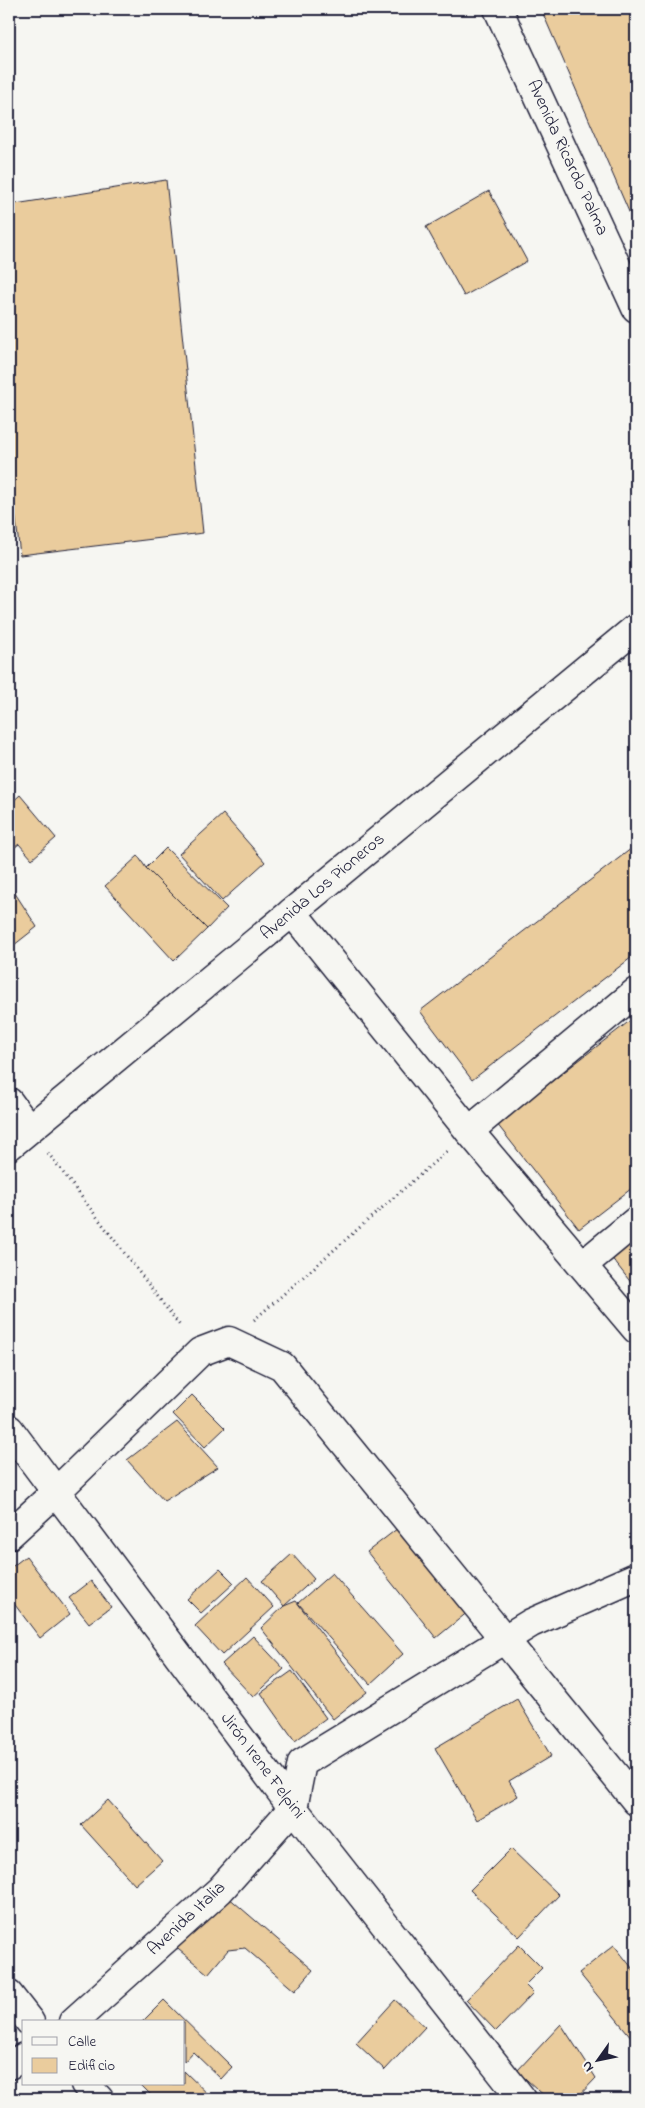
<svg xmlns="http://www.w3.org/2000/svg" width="645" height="2108" font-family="'Indie Flower',sans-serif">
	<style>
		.building { fill: #eacc9d; stroke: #22223b }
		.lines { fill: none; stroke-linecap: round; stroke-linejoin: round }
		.minor-casing { stroke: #22223b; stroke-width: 31 }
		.path { stroke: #22223b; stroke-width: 3; stroke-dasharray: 1 4; stroke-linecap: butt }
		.minor { stroke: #f6f6f2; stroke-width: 28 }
		.labels { text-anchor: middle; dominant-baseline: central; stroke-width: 5; stroke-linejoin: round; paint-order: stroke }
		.street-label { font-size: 18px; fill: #22223b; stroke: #f6f6f2 }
	</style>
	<rect width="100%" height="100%" fill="#f6f6f2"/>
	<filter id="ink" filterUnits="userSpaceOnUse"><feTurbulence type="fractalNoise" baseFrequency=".02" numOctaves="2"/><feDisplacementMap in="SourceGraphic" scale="10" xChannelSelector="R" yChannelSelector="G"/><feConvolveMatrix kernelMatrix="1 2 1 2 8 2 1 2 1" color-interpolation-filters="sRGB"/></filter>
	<g filter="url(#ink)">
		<g class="building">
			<polygon points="541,9 636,9 636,228"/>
			<polygon points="166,180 203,533 20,555 9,460 9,205"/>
			<polygon points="489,191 527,261 464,296 426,227"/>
			<polygon points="20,795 56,838 32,859 19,844 9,852 9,805"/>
			<polygon points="223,814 265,862 222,901 179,854"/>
			<polygon points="636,845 636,954 472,1080 420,1011"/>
			<polygon points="166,848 227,908 207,929 146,868"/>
			<polygon points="138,856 146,868 207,929 174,961 105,886"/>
			<polygon points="9,884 37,927 9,949"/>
			<polygon points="636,1016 636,1185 579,1229 497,1124"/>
			<polygon points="636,1238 636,1289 611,1257"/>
			<polygon points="192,1395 225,1428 205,1447 173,1414"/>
			<polygon points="177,1422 218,1467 164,1501 127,1460"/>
			<polygon points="402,1525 469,1611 436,1638 367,1552"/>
			<polygon points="292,1554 314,1579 284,1606 262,1581"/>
			<polygon points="26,1556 70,1614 40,1638 9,1597 9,1569"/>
			<polygon points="220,1569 234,1583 201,1613 187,1599"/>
			<polygon points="332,1573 403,1654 370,1684 298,1603"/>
			<polygon points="247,1577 274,1607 222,1655 195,1626"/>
			<polygon points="91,1581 111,1607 89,1623 69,1598"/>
			<polygon points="296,1601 367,1692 333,1719 261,1628 284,1606"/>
			<polygon points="253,1636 284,1669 253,1697 222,1664"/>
			<polygon points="292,1671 326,1718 295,1741 261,1693"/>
			<polygon points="517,1699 551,1756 509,1781 518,1796 477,1820 435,1748"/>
			<polygon points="108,1800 162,1861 135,1885 81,1825"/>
			<polygon points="511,1849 559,1895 519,1937 470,1890"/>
			<polygon points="220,1890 313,1970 295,1991 245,1948 228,1950 208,1974 173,1945"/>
			<polygon points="519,1945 542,1968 525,1985 533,1993 496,2031 466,2000"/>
			<polygon points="614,1945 636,1973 636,2043 579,1973"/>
			<polygon points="164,2000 232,2067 221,2079 193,2052 184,2062 184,2022 142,2022"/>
			<polygon points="395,2000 425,2027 385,2070 356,2043"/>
			<polygon points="561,2024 596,2078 576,2099 548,2099 517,2071"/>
			<polygon points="184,2071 213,2099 155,2099 140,2084 184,2084"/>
		</g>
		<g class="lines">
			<defs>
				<g id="minor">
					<polyline points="498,9 636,308"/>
					<polyline points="292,912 469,1131 636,1329"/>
					<polyline points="9,1102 29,1129"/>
					<polyline points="469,1131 636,992"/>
					<polyline points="9,1146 636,628"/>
					<polyline points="583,1265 636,1221"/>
					<polyline points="9,1429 293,1808 522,2099"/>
					<polyline points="9,1535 56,1492 200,1352 229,1341 282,1366 636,1801"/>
					<polyline points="9,1995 30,2022"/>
					<polyline points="73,2022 220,1890 293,1808 302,1763 531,1623 636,1577"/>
					<polyline points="9,2065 24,2057"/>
					<polyline points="85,2084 99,2099"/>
				</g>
			</defs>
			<use href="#minor" class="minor-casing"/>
			<g class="path">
				<polyline points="48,1153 181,1327"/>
				<polyline points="254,1320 447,1151"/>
			</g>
			<use href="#minor" class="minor"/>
		</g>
	</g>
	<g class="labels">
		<g class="street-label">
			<text transform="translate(567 158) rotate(65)">Avenida Ricardo Palma</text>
			<text transform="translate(323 887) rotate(-40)">Avenida Los Pioneros</text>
			<text transform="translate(262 1766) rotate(53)">Jirón Irene Felpini</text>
			<text transform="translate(187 1919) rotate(-43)">Avenida Italia</text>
		</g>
	</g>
	<rect width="645" height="2108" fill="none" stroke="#f6f6f2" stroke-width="30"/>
	<rect x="15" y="15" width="615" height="2078" fill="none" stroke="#22223b" stroke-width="2" filter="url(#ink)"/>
	<rect x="22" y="2020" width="162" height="65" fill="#f6f6f2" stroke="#a1a1a9"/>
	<rect x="32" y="2037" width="25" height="8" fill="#f6f6f2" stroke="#a1a1a9"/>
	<text x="68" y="2046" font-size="15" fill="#22223b">Calle</text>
	<rect x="32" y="2058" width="25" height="15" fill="#eacc9d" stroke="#a1a1a9"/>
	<text x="68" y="2070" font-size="15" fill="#22223b">Edificio</text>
	<g transform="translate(598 2060) rotate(237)" stroke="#f6f6f2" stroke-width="4" paint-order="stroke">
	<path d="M0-4L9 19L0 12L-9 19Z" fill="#22223b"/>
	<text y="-8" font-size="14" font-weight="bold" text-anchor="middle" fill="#22223b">N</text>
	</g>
</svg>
